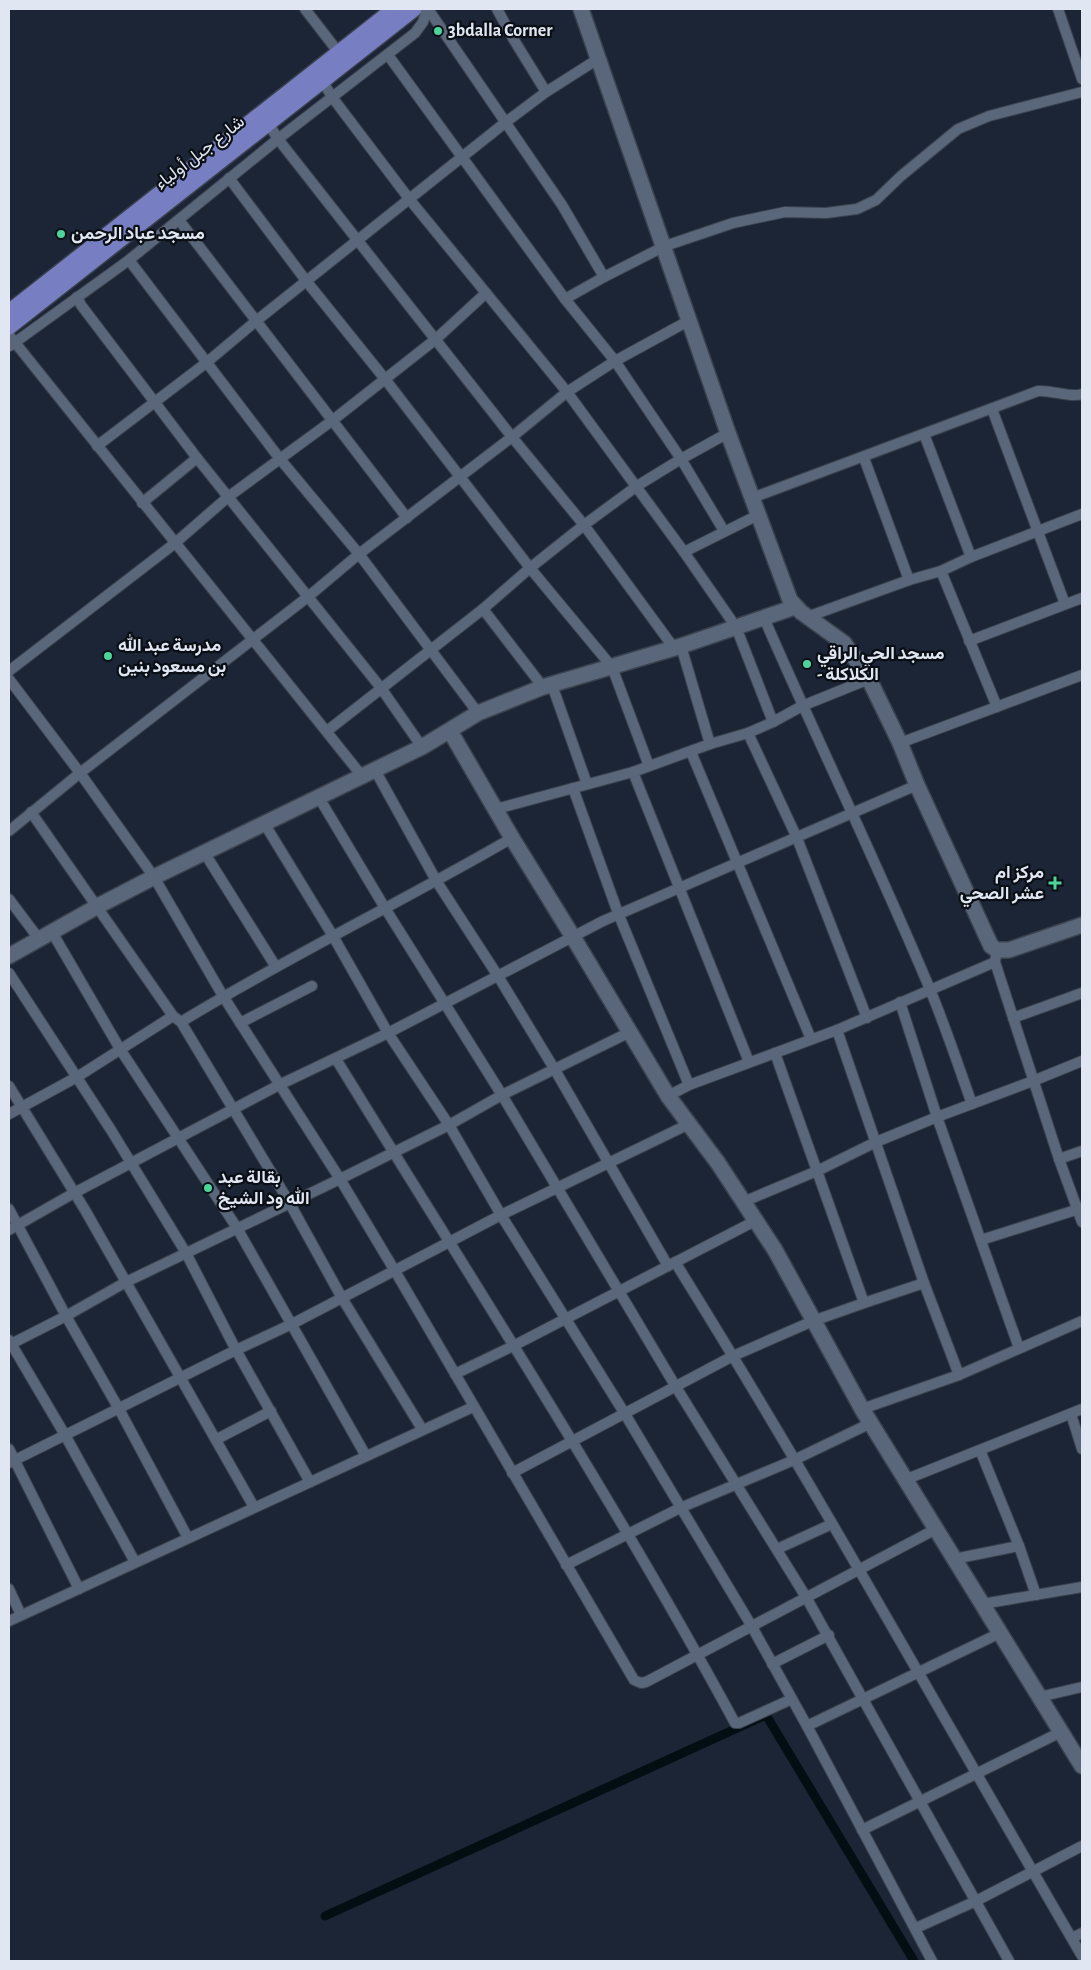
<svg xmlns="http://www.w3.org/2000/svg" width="1091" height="1970" font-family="'Alegreya Sans',Vazirmatn,sans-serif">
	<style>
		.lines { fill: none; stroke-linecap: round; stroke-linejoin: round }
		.canal { stroke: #030e12; stroke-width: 9 }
		.street-casing { stroke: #3b424f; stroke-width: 12 }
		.secondary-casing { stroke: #3b424f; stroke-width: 18 }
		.primary-casing { stroke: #3b424f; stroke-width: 18 }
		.street { stroke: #5a6679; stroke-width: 10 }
		.secondary { stroke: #5a6679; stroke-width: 15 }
		.primary { stroke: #777fc2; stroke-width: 15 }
		.poi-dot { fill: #4cd49b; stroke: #0a0e15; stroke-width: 2 }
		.labels { text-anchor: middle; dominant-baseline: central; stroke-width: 4.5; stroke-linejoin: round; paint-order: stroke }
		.poi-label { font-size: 18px; font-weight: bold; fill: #e1e7f2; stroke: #0a0e15; text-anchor: start }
		.street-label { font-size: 18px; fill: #e1e7f2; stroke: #0a0e15 }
	</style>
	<rect width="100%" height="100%" fill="#1b2535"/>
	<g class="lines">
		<polyline class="canal" points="325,1916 766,1715 914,1961"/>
		<defs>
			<g id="street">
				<polyline points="305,9 339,53"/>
				<polyline points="428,9 562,205 604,277"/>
				<polyline points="497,9 514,40 546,92"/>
				<polyline points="1058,9 1082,79"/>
				<polyline points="388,55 565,299 615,361 681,459 724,531"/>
				<polyline points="322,80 332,97 410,200 567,392 684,552 736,627 773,722"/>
				<polyline points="268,123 278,139 512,437 584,525 674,648"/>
				<polyline points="229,178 307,282 385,379 530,568 612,667 649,766"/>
				<polyline points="179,220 407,518"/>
				<polyline points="129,260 280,459 359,554 478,713"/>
				<polyline points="77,297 81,305 197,458 381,688 422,747"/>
				<polyline points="565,299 604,277 665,246 733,223 785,212 826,213 857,209 876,200 901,176 958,129 989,116 1082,92"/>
				<polyline points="9,335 362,776"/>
				<polyline points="10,346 129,260 278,139 415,33 423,22 427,9"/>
				<polyline points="992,409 1065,604"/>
				<polyline points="924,434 971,557"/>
				<polyline points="97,446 206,363 256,321 506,122 546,92 598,59"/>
				<polyline points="864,458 909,580"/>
				<path d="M752,498L1038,391C1051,390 1073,398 1082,394"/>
				<polyline points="142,503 197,458"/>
				<polyline points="684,552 758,515"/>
				<polyline points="941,571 997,707"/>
				<polyline points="483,609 543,687"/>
				<polyline points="807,617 909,580 941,571 971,557 1082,514"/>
				<path d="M764,618C818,742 877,863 929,987C945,1025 958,1065 972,1104"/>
				<polyline points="969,641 1082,598"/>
				<polyline points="681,646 710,744"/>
				<polyline points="9,671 174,544 228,497 333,420 436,339 486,293"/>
				<polyline points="9,679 80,773 154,877 223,996 340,1179 395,1271 634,1680 641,1683 646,1682 936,1529"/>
				<polyline points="552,685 587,784"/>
				<polyline points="327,731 483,609 530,568 584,525 637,486 681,459 728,433"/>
				<polyline points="748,733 797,838 867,1018"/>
				<polyline points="900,743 1082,675"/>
				<polyline points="691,752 811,1039"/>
				<polyline points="375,770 437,882 498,976 555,1070 668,1266"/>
				<polyline points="633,772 749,1062"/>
				<polyline points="573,788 618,913 689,1085"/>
				<polyline points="318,796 385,908 502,1095 676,1387 806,1597 1009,1961"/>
				<polyline points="496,809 633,772 710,744 748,733 773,722 802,706 869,679"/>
				<polyline points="31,812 173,1016 181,1022 289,1202 342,1298 422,1429"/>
				<polyline points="264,823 333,936 388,1033 449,1125 501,1215 625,1414 751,1625 807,1726 932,1961"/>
				<polyline points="9,831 80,773 309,596 359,554 512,437 567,392 615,361 690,320"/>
				<polyline points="204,852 276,967"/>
				<polyline points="9,899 39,939"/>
				<polyline points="52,932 120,1049 237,1228 366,1456"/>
				<polyline points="996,955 995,962 1059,1159 1082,1222"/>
				<polyline points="9,973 111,1130 186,1253 236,1350 310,1482"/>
				<polyline points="900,1002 937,1117 1019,1348"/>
				<polyline points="1013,1018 1082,993"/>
				<path d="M181,1022C289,956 402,902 512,838"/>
				<polyline points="240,1023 312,986"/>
				<polyline points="837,1030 924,1283 959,1375"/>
				<path d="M336,1059C471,1279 612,1496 735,1723H739L792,1699"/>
				<polyline points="9,1086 85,1210 254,1507"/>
				<polyline points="668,1096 689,1085 837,1030 995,962"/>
				<polyline points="9,1114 77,1077 173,1016"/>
				<polyline points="1059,1159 1082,1151"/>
				<polyline points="743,1202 817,1171 876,1142 937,1117 1033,1081 1082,1061"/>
				<polyline points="9,1209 66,1316 119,1409 188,1538"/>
				<polyline points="9,1230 74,1193 279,1085 388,1033 603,921 917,785"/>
				<polyline points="981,1240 1082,1208"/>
				<path d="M675,1262C817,1490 947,1725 1082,1956"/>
				<polyline points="864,1303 924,1283"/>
				<polyline points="9,1340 65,1435 135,1562"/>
				<polyline points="9,1345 66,1316 126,1282 340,1179 449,1125 502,1095 630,1032"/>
				<polyline points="455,1374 513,1346 755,1221"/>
				<polyline points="862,1409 959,1375 1082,1321"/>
				<polyline points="1071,1414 1082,1449"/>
				<polyline points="217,1439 271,1411"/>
				<polyline points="9,1449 79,1589"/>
				<polyline points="980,1450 1019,1546 1036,1595"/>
				<polyline points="9,1463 236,1350 292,1324 501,1215 689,1124"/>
				<polyline points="512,1473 733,1356 813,1321 864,1303 775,1053"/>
				<polyline points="907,1479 1082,1409"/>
				<polyline points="777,1549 832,1524"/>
				<polyline points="954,1559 1019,1546"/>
				<polyline points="566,1565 680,1508 794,1460 871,1423"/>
				<polyline points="9,1589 21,1615"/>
				<polyline points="982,1604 1082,1587"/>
				<polyline points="9,1621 473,1407"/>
				<polyline points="772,1664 829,1635"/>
				<polyline points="1039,1697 1082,1687"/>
				<polyline points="807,1726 1000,1633"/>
				<polyline points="862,1830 1061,1732"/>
				<polyline points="916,1928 976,1901 1082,1846"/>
				<polyline points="1072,1938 1082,1933"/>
			</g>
			<g id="secondary">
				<polyline points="581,9 728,433 790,600 801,612 844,643 869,679 900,743 917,785 991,946 997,950 1009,950 1082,925"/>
				<polyline points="450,731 512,838 573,937 668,1096 718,1163 775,1250 862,1409 1082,1766"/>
				<polyline points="9,956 98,906 154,877 422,747 478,713 543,687 681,646 795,607"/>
			</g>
			<g id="primary">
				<polyline points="9,312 394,9"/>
				<polyline points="9,327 414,9"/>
			</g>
		</defs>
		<use href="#street" class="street-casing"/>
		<use href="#secondary" class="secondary-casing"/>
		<use href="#primary" class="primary-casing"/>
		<use href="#street" class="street"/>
		<use href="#secondary" class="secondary"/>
		<use href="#primary" class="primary"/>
	</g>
	<g class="poi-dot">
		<circle cx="438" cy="31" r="5"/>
		<circle cx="61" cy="234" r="5"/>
		<circle cx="108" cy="656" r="5"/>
		<circle cx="807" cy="664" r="5"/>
		<path d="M1052.5 875.5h5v5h5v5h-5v5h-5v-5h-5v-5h5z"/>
		<circle cx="208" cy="1188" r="5"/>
	</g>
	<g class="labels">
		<g class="poi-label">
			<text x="448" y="31">3bdalla Corner</text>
			<text x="71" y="234">مسجد عباد الرحمن</text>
			<text x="118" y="646">مدرسة عبد الله<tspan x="118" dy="21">بن مسعود بنين</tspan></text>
			<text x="817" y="654">مسجد الحي الراقي<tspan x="817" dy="21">- الكلاكلة</tspan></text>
			<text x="1044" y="873" text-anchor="end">مركز ام<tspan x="1044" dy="21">عشر الصحي</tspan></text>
			<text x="218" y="1178">بقالة عبد<tspan x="218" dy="21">الله ود الشيخ</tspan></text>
		</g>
		<g class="street-label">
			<text transform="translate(200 153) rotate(-38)">شارع جبل أولياء</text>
		</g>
	</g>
	<rect width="1091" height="1970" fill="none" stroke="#e1e7f2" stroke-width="20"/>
</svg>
